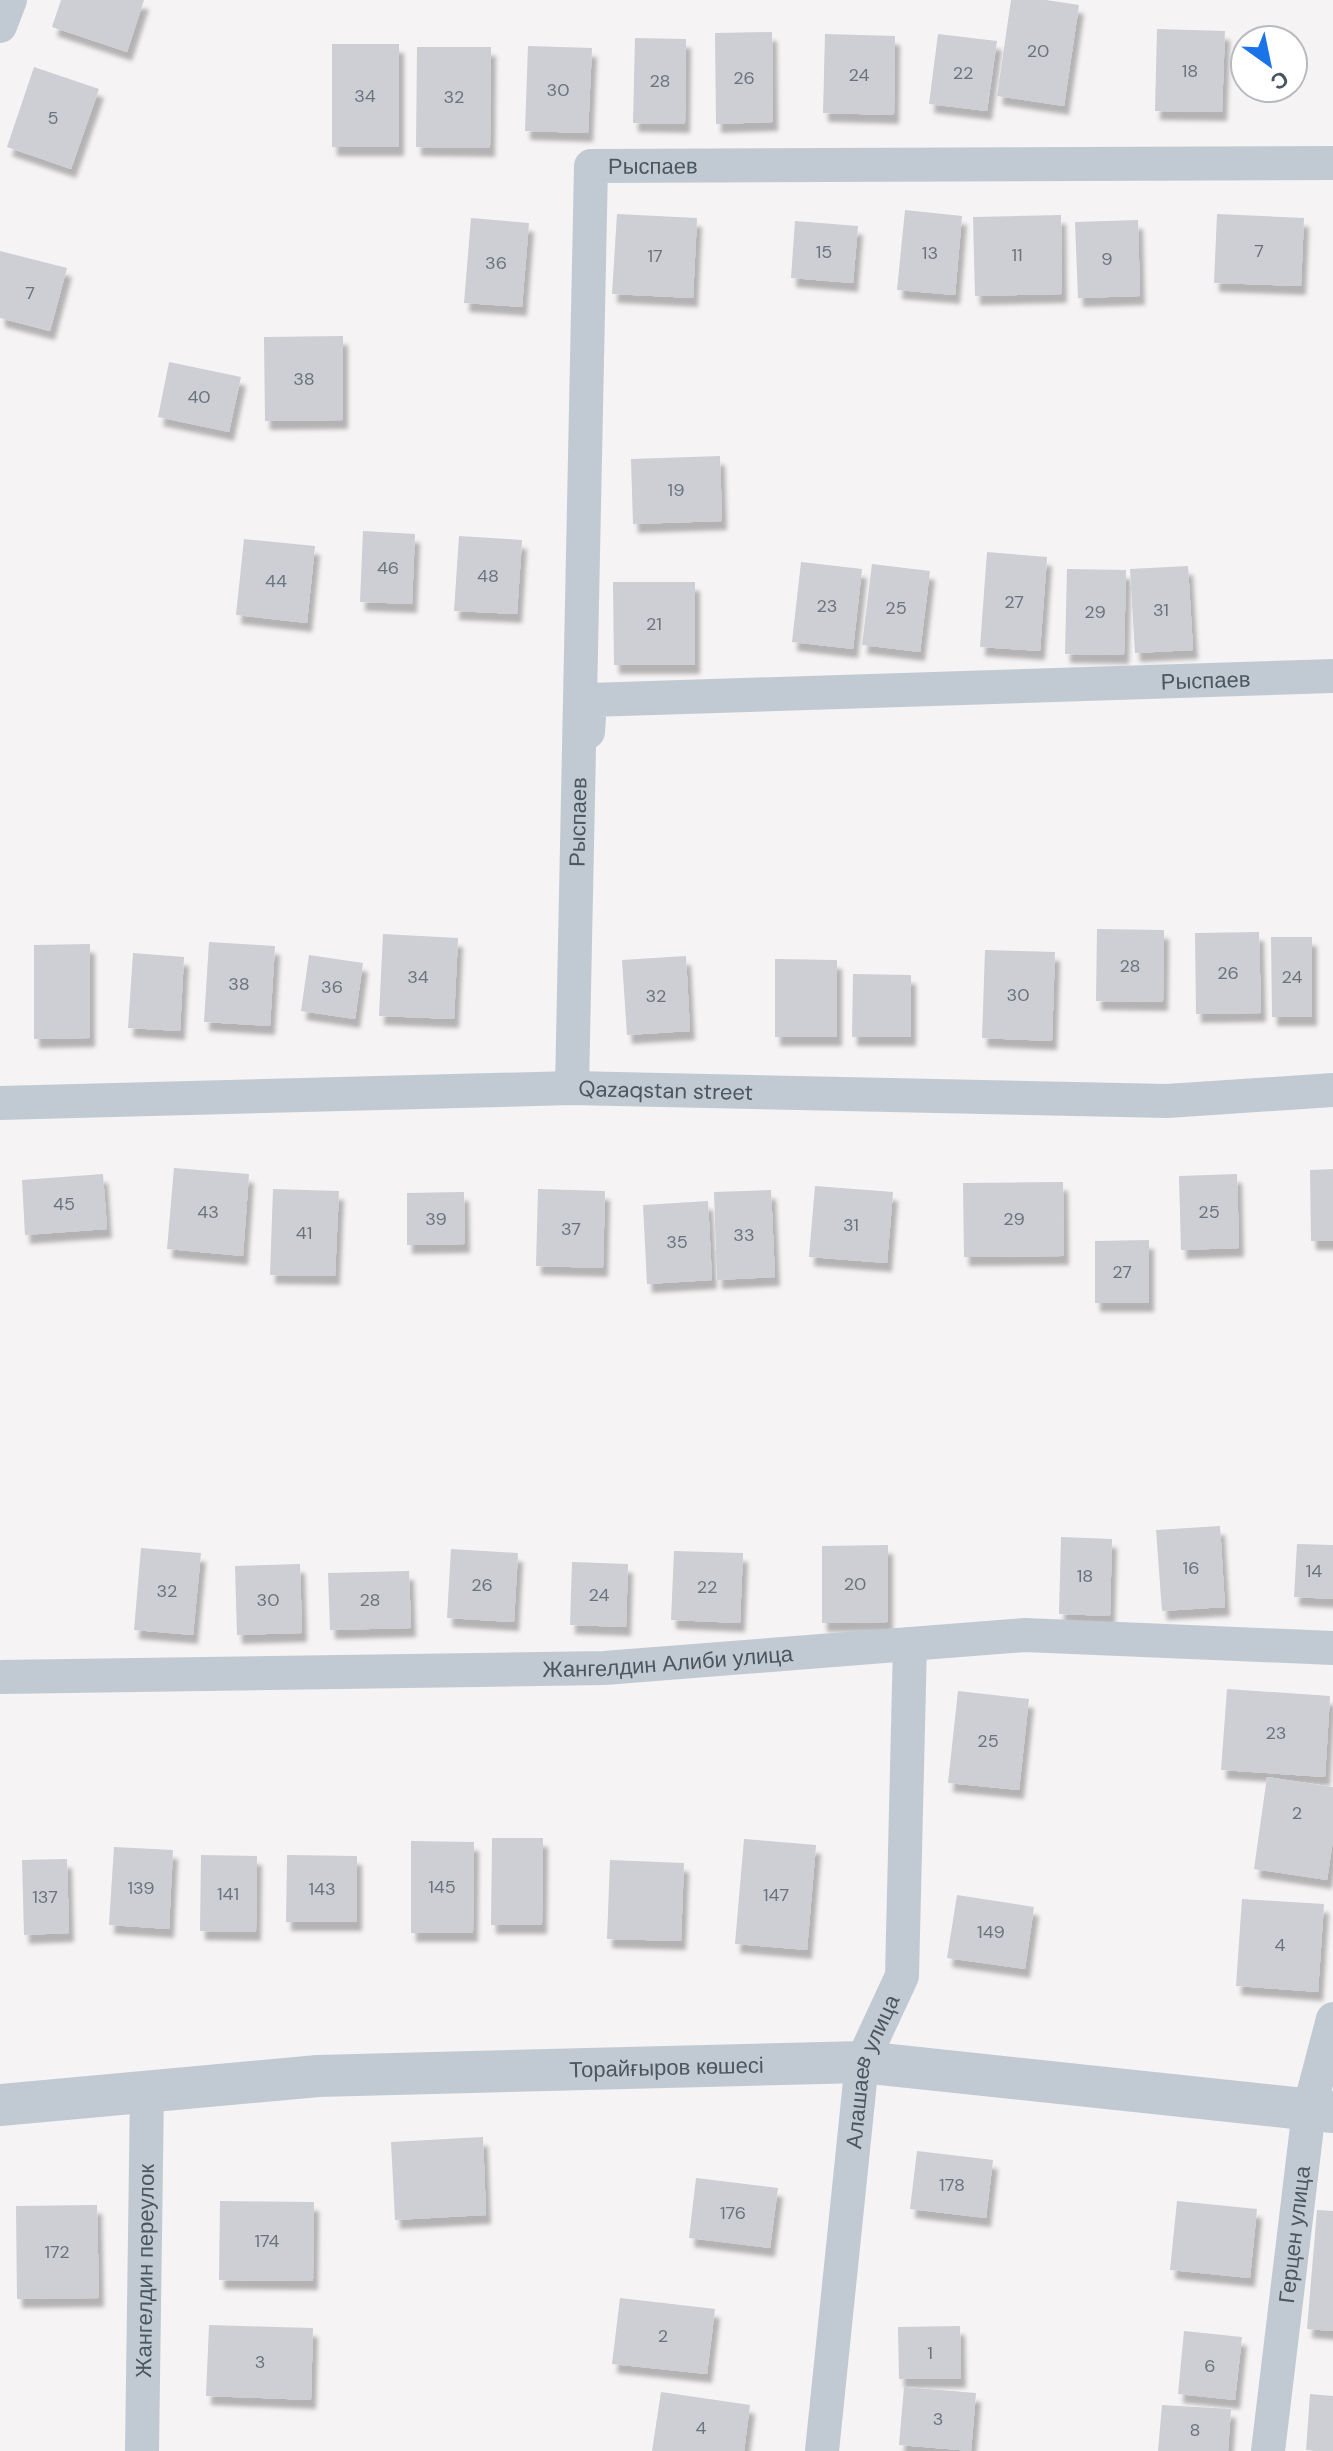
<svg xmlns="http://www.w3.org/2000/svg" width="1333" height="2451" font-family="'DM Sans',sans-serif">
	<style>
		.building { fill: #cdcfd5; filter: url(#shadow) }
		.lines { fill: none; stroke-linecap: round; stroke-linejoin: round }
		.minor { stroke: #c1cad2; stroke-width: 34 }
		.tertiary { stroke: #c1cad2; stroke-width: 42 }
		.labels { text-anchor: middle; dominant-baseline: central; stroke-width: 8; stroke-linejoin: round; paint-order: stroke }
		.number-label { font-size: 18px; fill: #6b747e }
		.street-label { font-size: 22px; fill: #4a5661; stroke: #fff }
	</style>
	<defs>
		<filter id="shadow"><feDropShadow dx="5" dy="9" stdDeviation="2" flood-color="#0004"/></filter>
	</defs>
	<rect width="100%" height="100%" fill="#f5f3f3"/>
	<g class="building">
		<polygon points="61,0 144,0 127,52 52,27"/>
		<polygon points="1011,0 1046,0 1079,5 1064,106 997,96"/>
		<polygon points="1157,29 1225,31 1222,112 1155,111"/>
		<polygon points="772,32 773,122 716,124 715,33"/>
		<polygon points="825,34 895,36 894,115 823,113"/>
		<polygon points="938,34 997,41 987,111 929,104"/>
		<polygon points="635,38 686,39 685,124 633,123"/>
		<rect x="332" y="44" width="67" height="103"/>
		<polygon points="528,46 592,48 588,133 525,131"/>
		<polygon points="417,47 491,47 490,148 416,147"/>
		<polygon points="34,67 99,89 71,169 7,147"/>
		<polygon points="905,210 962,216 955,295 897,290"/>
		<polygon points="617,214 697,218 693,298 612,294"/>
		<polygon points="1217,214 1304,218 1301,286 1214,283"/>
		<polygon points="1061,215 1062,294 975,296 973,217"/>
		<polygon points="471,218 529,223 522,307 464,303"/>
		<polygon points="1138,220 1140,296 1078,298 1075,222"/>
		<polygon points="795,221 858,226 853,283 791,278"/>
		<polygon points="0,251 67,268 50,331 0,318"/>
		<polygon points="343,336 343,420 265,421 264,337"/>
		<polygon points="169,362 241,377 229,432 158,417"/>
		<polygon points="720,456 722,521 633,524 631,459"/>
		<polygon points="363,531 415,534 412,604 360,602"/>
		<polygon points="459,536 522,540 517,614 454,611"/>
		<polygon points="244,539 315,546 307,623 236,615"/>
		<polygon points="987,552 1047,557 1040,651 980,647"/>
		<polygon points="801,562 862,569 853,649 792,642"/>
		<polygon points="872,564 930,571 920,652 862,645"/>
		<polygon points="1188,566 1193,650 1135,653 1130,569"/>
		<polygon points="1067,569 1126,570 1124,655 1065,654"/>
		<polygon points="613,582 695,582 695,665 614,665"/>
		<polygon points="1097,929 1164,930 1163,1002 1096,1001"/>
		<polygon points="1259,932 1261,1013 1196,1014 1195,933"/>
		<polygon points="383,934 458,938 454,1019 379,1016"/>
		<polygon points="1271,937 1312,937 1312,1017 1272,1017"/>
		<polygon points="209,942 275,946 270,1026 204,1022"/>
		<polygon points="90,944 90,1038 34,1039 34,945"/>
		<polygon points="985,950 1055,952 1052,1041 982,1038"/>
		<polygon points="133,953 184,957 180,1031 128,1028"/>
		<polygon points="309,955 363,963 355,1019 301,1011"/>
		<polygon points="686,956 690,1031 627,1035 622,960"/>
		<polygon points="775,959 837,960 837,1037 775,1037"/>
		<polygon points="853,974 911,975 911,1037 852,1037"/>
		<polygon points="174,1168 249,1174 243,1256 167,1249"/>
		<polygon points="1333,1169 1333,1241 1311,1241 1310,1170"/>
		<polygon points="103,1174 107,1229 25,1235 22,1180"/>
		<polygon points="1237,1174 1239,1248 1181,1250 1179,1176"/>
		<polygon points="1063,1182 1064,1256 964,1257 963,1183"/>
		<polygon points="815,1186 893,1192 887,1263 809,1257"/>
		<polygon points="273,1189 339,1191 335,1276 270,1275"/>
		<polygon points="538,1189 605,1191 603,1268 536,1266"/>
		<polygon points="771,1190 775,1277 717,1280 714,1192"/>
		<polygon points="464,1192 465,1244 407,1245 407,1193"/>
		<polygon points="708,1201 712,1280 647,1284 643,1205"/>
		<polygon points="1149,1240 1149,1303 1095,1303 1095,1241"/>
		<polygon points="1220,1526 1225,1607 1162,1611 1156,1530"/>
		<polygon points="1061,1537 1112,1539 1110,1616 1059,1614"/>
		<polygon points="1297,1544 1333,1545 1333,1599 1294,1597"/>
		<polygon points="888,1545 888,1622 822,1623 822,1546"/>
		<polygon points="141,1548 201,1553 193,1635 134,1630"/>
		<polygon points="451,1549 518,1553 514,1622 447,1618"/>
		<polygon points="674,1551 743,1553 740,1623 671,1620"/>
		<polygon points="572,1562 628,1564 626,1627 570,1625"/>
		<polygon points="300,1564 302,1633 237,1635 235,1566"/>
		<polygon points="409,1571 411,1628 330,1630 328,1573"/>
		<polygon points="1227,1689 1330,1696 1325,1777 1221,1770"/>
		<polygon points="958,1691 1029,1699 1019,1790 948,1783"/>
		<polygon points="1267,1777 1333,1787 1333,1840 1327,1880 1254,1869"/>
		<polygon points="492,1838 543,1838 542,1925 491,1925"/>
		<polygon points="744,1839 816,1845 807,1950 735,1944"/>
		<polygon points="411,1841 474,1842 473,1933 411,1933"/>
		<polygon points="114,1847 173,1850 169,1929 109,1925"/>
		<polygon points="201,1855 257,1856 256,1932 200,1931"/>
		<polygon points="287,1855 357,1856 357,1922 286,1922"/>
		<polygon points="67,1859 69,1933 24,1935 22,1860"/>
		<polygon points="610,1860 684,1863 681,1941 607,1939"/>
		<polygon points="957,1895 1034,1907 1025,1969 947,1958"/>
		<polygon points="1242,1899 1324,1904 1318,1992 1236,1986"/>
		<polygon points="483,2137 486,2215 395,2220 391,2142"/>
		<polygon points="917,2151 993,2160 986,2218 910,2209"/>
		<polygon points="696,2178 778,2188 770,2248 689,2238"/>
		<polygon points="220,2201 314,2202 313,2281 219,2280"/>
		<polygon points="1177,2201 1257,2209 1250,2278 1170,2270"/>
		<polygon points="97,2205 99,2298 17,2299 16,2206"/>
		<polygon points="1317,2210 1333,2211 1333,2331 1307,2329"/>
		<polygon points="620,2298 715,2309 707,2374 612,2364"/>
		<polygon points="209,2325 313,2328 311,2400 206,2396"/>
		<polygon points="960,2326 961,2379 899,2379 898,2327"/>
		<polygon points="1184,2331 1242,2337 1235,2400 1178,2394"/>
		<polygon points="904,2387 976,2393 971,2451 899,2445"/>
		<polygon points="661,2392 750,2405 744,2451 652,2451"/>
		<polygon points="1310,2394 1333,2396 1333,2451 1306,2450"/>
		<polygon points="1162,2405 1231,2409 1228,2451 1158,2451"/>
	</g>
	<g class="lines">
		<g class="minor">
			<polyline points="0,26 10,0"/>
			<path id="s1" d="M588,732L590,700L1333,676"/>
			<path id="s2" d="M572,1088L591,166L1333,163"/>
			<path id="s3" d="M0,1103L572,1088L1167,1101L1333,1090"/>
			<path id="s4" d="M0,1677L604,1668L1025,1635L1333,1648"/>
			<path id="s5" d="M142,2451L147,2091"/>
			<path id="s6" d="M822,2451L862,2062L902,1976L910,1644"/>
			<path id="s7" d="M1268,2451L1309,2110L1333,2019"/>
		</g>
		<path class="tertiary" id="s8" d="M0,2105L318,2076L862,2062L1333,2112"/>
	</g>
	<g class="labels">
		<g class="number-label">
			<text x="1038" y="51">20</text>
			<text x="1190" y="71">18</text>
			<text x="963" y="73">22</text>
			<text x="859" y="75">24</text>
			<text x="744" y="78">26</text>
			<text x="660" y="81">28</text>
			<text x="558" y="90">30</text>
			<text x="365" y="96">34</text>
			<text x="454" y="97">32</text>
			<text x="53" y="118">5</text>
			<text x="1259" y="251">7</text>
			<text x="824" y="252">15</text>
			<text x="930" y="253">13</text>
			<text x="1017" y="255">11</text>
			<text x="655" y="256">17</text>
			<text x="1107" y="259">9</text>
			<text x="496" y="263">36</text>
			<text x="30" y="293">7</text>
			<text x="304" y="379">38</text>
			<text x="199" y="397">40</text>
			<text x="676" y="490">19</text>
			<text x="388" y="568">46</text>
			<text x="488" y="576">48</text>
			<text x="276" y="581">44</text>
			<text x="1014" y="602">27</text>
			<text x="827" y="606">23</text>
			<text x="896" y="608">25</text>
			<text x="1161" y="610">31</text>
			<text x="1095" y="612">29</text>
			<text x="654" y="624">21</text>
			<text x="1130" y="966">28</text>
			<text x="1228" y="973">26</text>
			<text x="418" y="977">34</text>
			<text x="1292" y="977">24</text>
			<text x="239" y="984">38</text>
			<text x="332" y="987">36</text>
			<text x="1018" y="995">30</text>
			<text x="656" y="996">32</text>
			<text x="64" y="1204">45</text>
			<text x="208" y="1212">43</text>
			<text x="1209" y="1212">25</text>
			<text x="436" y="1219">39</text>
			<text x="1014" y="1219">29</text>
			<text x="851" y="1225">31</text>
			<text x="571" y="1229">37</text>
			<text x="304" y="1233">41</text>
			<text x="744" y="1235">33</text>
			<text x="677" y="1242">35</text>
			<text x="1122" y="1272">27</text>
			<text x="1191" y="1568">16</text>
			<text x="1314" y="1571">14</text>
			<text x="1085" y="1576">18</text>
			<text x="855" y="1584">20</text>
			<text x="482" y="1585">26</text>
			<text x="707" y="1587">22</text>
			<text x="167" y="1591">32</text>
			<text x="599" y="1595">24</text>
			<text x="268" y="1600">30</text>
			<text x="370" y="1600">28</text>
			<text x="1276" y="1733">23</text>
			<text x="988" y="1741">25</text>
			<text x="1297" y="1813">2</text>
			<text x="442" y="1887">145</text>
			<text x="141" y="1888">139</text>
			<text x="322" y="1889">143</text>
			<text x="228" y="1894">141</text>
			<text x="776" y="1895">147</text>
			<text x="45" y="1897">137</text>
			<text x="991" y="1932">149</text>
			<text x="1280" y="1945">4</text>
			<text x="952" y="2185">178</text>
			<text x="733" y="2213">176</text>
			<text x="267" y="2241">174</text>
			<text x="57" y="2252">172</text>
			<text x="663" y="2336">2</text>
			<text x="930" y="2353">1</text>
			<text x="260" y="2362">3</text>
			<text x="1210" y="2366">6</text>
			<text x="938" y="2419">3</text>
			<text x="701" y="2428">4</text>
			<text x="1195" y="2430">8</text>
		</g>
		<g class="street-label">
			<text stroke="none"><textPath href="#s2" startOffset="984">Рыспаев</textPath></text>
			<text stroke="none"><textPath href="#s1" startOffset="648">Рыспаев</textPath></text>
			<text stroke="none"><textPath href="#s2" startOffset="266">Рыспаев</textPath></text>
			<text stroke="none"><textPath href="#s3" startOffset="666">Qazaqstan street</textPath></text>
			<text stroke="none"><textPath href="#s4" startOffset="668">Жангелдин Алиби улица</textPath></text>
			<text stroke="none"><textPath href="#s8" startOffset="668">Торайғыров көшесі</textPath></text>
			<text stroke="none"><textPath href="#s6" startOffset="384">Алашаев улица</textPath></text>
			<text stroke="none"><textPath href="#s7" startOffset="218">Герцен улица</textPath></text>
			<text stroke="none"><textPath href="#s5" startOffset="180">Жангелдин переулок</textPath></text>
		</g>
	</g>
	<g transform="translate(1269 64) rotate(147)"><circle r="38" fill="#ffffff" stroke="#b7bbc0" stroke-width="2"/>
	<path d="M0-6L14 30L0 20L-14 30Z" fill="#1a73e8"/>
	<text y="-12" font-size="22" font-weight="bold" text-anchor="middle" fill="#4a5661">С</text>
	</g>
</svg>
